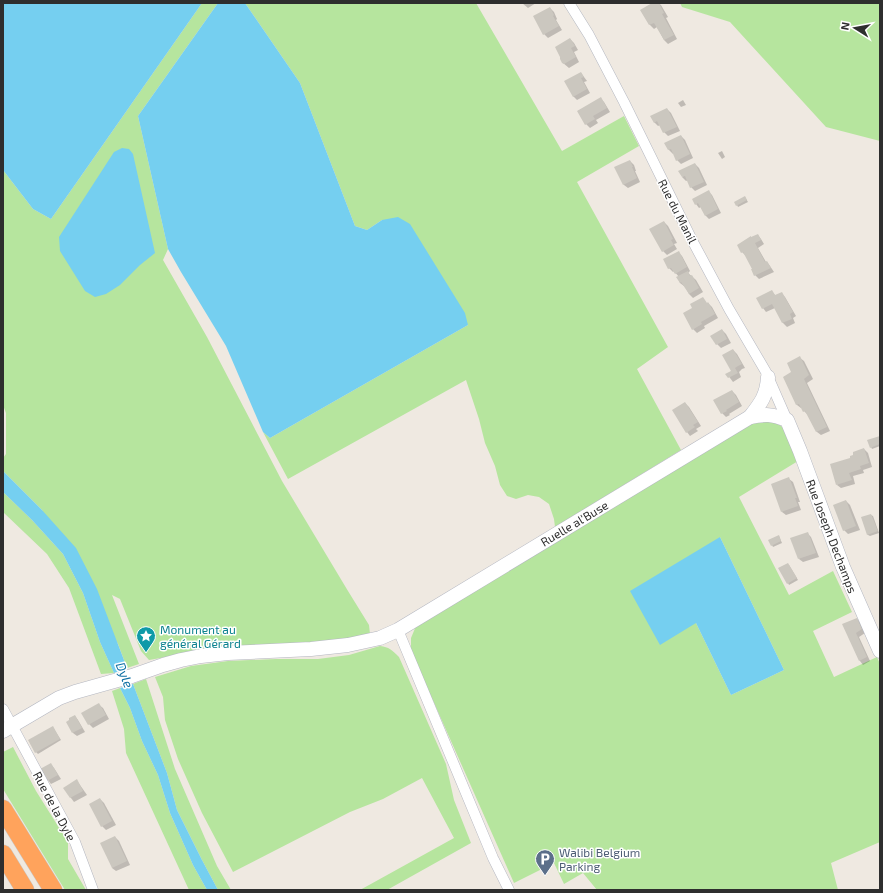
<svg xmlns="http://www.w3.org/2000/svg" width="883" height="893" font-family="'Exo 2',sans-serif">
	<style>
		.green { fill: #b6e59e; fill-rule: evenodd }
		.water { fill: #75cff0 }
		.shadow { fill: #0003 }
		.building { fill: #cbc7bf }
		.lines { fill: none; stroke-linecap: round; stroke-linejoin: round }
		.street-casing { stroke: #b4b7c1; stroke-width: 11 }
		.secondary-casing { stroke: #b4b7c1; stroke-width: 15 }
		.highway-casing { stroke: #c9c9c9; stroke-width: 19 }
		.street { stroke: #fff; stroke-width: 10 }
		.secondary { stroke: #fff; stroke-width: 14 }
		.highway { stroke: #ffa35c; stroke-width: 18 }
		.labels { text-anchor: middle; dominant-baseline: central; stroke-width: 3; stroke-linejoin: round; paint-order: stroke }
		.street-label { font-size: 12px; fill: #2e2e2e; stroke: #fff }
		.culture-label { font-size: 12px; fill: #0d838f; stroke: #fff; text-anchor: start }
		.service-label { font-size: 12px; fill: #4e5e75; stroke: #fff; text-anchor: start }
		.water-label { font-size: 13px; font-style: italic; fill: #0d6fa3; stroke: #fff }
	</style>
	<rect width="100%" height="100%" fill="#efe9e1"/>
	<g class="green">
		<polygon points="202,3 218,3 138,116 168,249 163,260 207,337 282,481 348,591 369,625 370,634 347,641 195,652 149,660 141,651 120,599 112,595 139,664 127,668 118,644 42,510 3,471 3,458 6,454 6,413 3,405 3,170 33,209 51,219"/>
		<polygon points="245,3 476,3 562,151 624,116 639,146 577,182 668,347 637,369 681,450 555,527 554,519 549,504 539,497 528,495 516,499 507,496 500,485 495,466 485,443 479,419 466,380 288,479 263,432 270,438 468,325 382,220 367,230 355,226 300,83"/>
		<polygon points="680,3 880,3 880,141 826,127 730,22 682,7"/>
		<path d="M756,418L776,421L784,429L798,461L739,497L789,595L833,571L852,612L813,631L834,677L877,657L880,664V842L831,863L838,890H597L583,873L564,884L554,863L514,883L435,705L411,652V638L416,626ZM720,537L784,670L731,695L696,623Z"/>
		<polygon points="3,492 32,520 63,554 83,593 100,642 114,673 101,674 69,588 47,554 3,512"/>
		<path d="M380,646C389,647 392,650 399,657L446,764L454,800L471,843L387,890H360L454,838L422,778L383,799L350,812L233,872L202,813L178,759L165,720L163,697L155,677L191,666L228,661L276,659H318L349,655Z"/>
		<polygon points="146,679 175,769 217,866 231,890 218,890 202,860 177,810 167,773 133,684"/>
		<polygon points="120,688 130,708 142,741 158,775 170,813 193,865 207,890 189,890 126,753 124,729 112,691"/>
		<polygon points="13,747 36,791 68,842 68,859 86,890 65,890 3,789 3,752"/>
	</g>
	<g class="water">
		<polygon points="3,3 202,3 51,219 33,209 3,170"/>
		<polygon points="218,3 245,3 300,83 355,226 367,230 382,220 398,217 410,224 465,313 468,325 270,438 263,432 226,346 181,272 168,249 138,116"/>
		<polygon points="122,148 129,149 133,154 155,253 140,265 120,285 106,294 95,297 85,291 60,251 59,237 114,152"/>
		<polygon points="3,471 42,510 76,548 97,589 127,668 114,673 100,642 83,593 63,554 32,520 3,492"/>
		<polygon points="720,537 784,670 731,695 696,623 660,645 630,591"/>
		<polygon points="133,684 167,773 177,810 202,860 218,890 207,890 193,865 170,813 158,775 142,741 130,708 120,688"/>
	</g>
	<g class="shadow">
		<polygon points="522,3 536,3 528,8"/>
		<polygon points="654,3 658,3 661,5 668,17 666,18 677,39 668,44 664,40 657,27 654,29 650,25 642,10"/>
		<polygon points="550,8 554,12 557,19 556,20 562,30 548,38 544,34"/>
		<polygon points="570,39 574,43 578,50 574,52 579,62 569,68 563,63"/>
		<polygon points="581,73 587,81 584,82 590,93 577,100 573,96"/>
		<polygon points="601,99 604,102 610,112 596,120 598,123 590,128 586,124 578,111"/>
		<polygon points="683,100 686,105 681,107 678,103"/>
		<polygon points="667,109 671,113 680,131 668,136 664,132 660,125 658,126 654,122"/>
		<polygon points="681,136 685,140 693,158 681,164 677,160 674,153 673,154 669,150 666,144"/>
		<polygon points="722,151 725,157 722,159 718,153"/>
		<polygon points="630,161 634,165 636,171 635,171 640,182 628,188 624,185 616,168"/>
		<polygon points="695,164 699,168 707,185 695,191 691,187 688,180 686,181 682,177"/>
		<polygon points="708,191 712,195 721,213 709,219 706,216 701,207 699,208 696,204"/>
		<polygon points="745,197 748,202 738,207 737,205"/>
		<polygon points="664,222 668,226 677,243 674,244 677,249 667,255 663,251"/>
		<polygon points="758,235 761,239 764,244 758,248 766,262 767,262 770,266 774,272 759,279 755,275 752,270 753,269 746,256 742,252"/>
		<polygon points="678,252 682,256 690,271 688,273 696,280 703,292 693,298 689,294 685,286 684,286 680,283 678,278 679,277 674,271 673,272 669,268"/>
		<polygon points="771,291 776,296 781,293 785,297 796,316 793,318 795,323 787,327 783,323 775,308 766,312 763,308"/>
		<polygon points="708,303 712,307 718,318 704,326 705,328 697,333 693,329"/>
		<polygon points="722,330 726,334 731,343 721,348 717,344"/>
		<polygon points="733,350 737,354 745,368 742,369 739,372 741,377 733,382 727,374 732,371"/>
		<polygon points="800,358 804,361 813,379 807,383 830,431 821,435 817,432 808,415 804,411 802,408 801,408 797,405 784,377 792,373"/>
		<polygon points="732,391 736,395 742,406 729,414 730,415 726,417 722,413"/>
		<polygon points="685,403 689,407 701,426 696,429 698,431 690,436 687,432"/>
		<polygon points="880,437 880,446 872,449 871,447"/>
		<polygon points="864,449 868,453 872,467 863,470 864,473 853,476 855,484 841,488 837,485 851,458"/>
		<polygon points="789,479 793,482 800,502 798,502 801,510 786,515 782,512"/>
		<polygon points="846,501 850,505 860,530 848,534 844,530"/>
		<polygon points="871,515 873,516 879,533 870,536 868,535 862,518"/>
		<polygon points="807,533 811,537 819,557 803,562 799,559"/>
		<polygon points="779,536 782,543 773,547 772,545"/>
		<polygon points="789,565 798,580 789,585 788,583"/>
		<polygon points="857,619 861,623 865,633 859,637 870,661 863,665 860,661 844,625"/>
		<polygon points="99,705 103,708 109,719 93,728 89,724"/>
		<polygon points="75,716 78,720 85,732 77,736 73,733"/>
		<polygon points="54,729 61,740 38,754 36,752"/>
		<polygon points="50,764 54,768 61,779 51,784 48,780"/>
		<polygon points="77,781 80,785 87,795 74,802 71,798 65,788"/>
		<polygon points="100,799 104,803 116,825 106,830 102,826"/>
		<polygon points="115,837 119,841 130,865 116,871 112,868"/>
	</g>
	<g class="building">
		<polygon points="652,3 659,3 664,13 662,14 674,35 664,40 654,23 649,25 640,10"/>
		<polygon points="550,7 554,15 553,16 559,26 543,35 533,16"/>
		<polygon points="570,38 575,46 571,48 576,57 564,64 562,63 560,59 560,57 555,47"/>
		<polygon points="581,72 584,77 581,78 587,89 573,97 564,81"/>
		<polygon points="601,97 607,108 593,116 595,119 585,125 577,111"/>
		<polygon points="667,108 677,127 663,133 657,121 654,123 650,116"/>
		<polygon points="681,135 690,154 676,161 671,149 668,150 664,143"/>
		<polygon points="630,160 633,167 632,167 637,178 623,185 614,167"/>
		<polygon points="695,163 704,182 690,188 685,176 682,177 678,171"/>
		<polygon points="709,190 718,209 705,216 698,203 695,205 692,199"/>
		<polygon points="745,196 747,200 736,206 734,202"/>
		<polygon points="664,221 673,239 671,240 674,245 662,252 649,229"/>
		<polygon points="758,234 761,240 755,243 765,262 767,261 771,268 754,276 751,269 752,269 743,252 741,253 737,245 751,236 751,237"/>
		<polygon points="679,251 687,267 675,274 671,268 668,269 663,259"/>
		<polygon points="688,271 690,276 692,275 699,288 689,294 681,282 680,283 676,277"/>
		<polygon points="772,290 775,295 782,292 793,312 790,314 792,319 782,323 772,304 762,309 756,298"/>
		<polygon points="703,297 707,303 708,302 715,314 701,322 702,324 692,330 683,313 692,308 690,304"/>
		<polygon points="722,329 727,339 716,345 710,336"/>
		<polygon points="733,349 742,364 738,366 735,368 738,373 728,378 725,374 731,371 722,355"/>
		<polygon points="800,356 809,375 804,379 827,427 816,432 805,411 803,412 799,404 796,405 783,377 791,372 787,363"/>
		<polygon points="732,390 739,402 726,410 727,411 721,414 713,400"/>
		<polygon points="685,402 698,422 693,425 695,427 686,433 672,410"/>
		<polygon points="880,436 880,444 870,448 867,440"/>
		<polygon points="864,448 869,463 860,466 861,469 849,473 852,480 836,485 830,464 850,458 850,456 853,455 853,452"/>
		<polygon points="789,477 797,498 795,498 798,506 781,512 771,484"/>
		<polygon points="846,500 856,526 843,531 833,505"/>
		<polygon points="871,514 878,531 867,535 861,517"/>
		<polygon points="808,532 816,553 798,559 790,538"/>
		<polygon points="779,535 781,541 771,546 768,540"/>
		<polygon points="788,563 797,578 787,584 778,568"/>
		<polygon points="857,618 862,629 856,633 867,657 859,661 842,624"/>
		<polygon points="99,703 106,715 88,725 81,713"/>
		<polygon points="75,715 82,728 72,733 66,722 69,720 69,718"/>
		<polygon points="53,726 60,739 35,753 28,740"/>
		<polygon points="51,763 58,775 47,781 40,769"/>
		<polygon points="77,779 83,791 70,798 63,788"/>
		<polygon points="100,798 112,821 101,827 89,804"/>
		<polygon points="115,836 127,861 112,868 100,843"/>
	</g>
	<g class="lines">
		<defs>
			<g id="street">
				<polyline points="569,3 589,35 624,102 692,240 729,309 766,372 787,420"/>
				<polyline points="398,630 493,858 509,890"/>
				<polyline points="3,709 75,842 93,890"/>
			</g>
			<g id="secondary">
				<path d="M750,417C766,414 771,414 787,420L800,451L843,567L880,651"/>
				<path d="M3,731L59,698L75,692L132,676L163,665L181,660L201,656L228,653L311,649L348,645L380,638L398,630L750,417C761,403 767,395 768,377"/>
			</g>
			<g id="highway">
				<polyline points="3,809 53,890"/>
				<polyline points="3,854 25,890"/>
			</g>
		</defs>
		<use href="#street" class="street-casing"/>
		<use href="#secondary" class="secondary-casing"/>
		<use href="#highway" class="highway-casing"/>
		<use href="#street" class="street"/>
		<use href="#secondary" class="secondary"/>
		<use href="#highway" class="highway"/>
	</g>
	<defs>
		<symbol id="sight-pin" viewBox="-11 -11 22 30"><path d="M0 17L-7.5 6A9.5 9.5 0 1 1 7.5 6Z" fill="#0f9aa8" stroke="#fff"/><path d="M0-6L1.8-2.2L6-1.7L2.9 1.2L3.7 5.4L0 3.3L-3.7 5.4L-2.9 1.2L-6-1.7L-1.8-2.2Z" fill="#fff"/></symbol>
		<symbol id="parking-pin" viewBox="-11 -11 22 30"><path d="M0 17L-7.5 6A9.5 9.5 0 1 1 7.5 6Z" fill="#5c6f8a" stroke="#fff"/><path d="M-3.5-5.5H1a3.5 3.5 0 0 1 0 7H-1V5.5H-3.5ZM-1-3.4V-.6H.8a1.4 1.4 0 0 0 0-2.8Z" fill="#fff"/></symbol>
	</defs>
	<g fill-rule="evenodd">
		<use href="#sight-pin" x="135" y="625" width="22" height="30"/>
		<use href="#parking-pin" x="534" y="848" width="22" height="30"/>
	</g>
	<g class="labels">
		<g class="street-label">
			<text transform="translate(678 211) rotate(63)">Rue du Manil</text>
			<text transform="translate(574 523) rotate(-31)">Ruelle al'Buse</text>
			<text transform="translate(832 536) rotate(69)">Rue Joseph Dechamps</text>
			<text transform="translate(55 806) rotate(62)">Rue de la Dyle</text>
		</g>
		<g class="culture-label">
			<text x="160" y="629">Monument au<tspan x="160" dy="14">général Gérard</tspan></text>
		</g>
		<g class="service-label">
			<text x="559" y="852">Walibi Belgium<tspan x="559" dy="14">Parking</tspan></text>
		</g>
		<g class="water-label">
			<text transform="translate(125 675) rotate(69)">Dyle</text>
		</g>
	</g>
	<rect width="883" height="893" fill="none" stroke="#2e2e2e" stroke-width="8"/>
	<g transform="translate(855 28) rotate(281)" stroke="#ffffff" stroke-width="3" paint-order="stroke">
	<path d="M0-3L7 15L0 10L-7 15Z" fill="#2e2e2e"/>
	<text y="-6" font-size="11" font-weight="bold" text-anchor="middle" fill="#2e2e2e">N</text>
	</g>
</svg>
